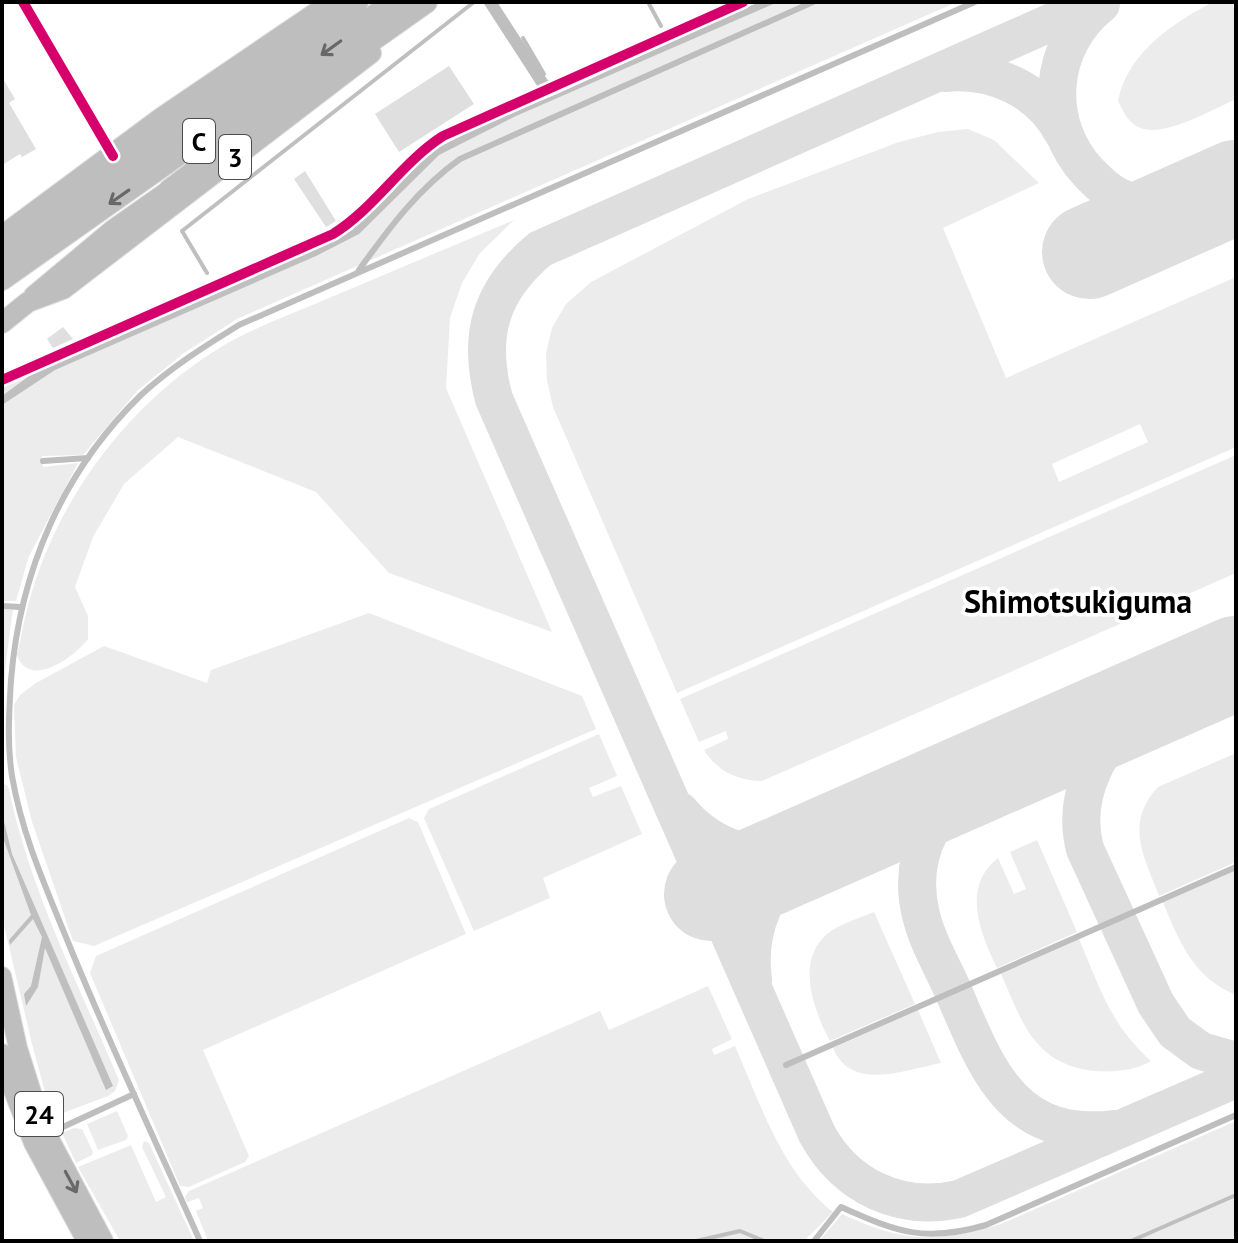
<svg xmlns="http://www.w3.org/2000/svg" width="1238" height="1243" font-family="'PT Sans',sans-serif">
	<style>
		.green { fill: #ececec; fill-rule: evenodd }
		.water { fill: #bfbfbf }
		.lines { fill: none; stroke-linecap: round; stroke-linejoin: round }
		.stream { stroke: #bfbfbf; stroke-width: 4 }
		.taxiway { stroke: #dedede; stroke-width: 38 }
		.runway { stroke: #dedede; stroke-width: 94 }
		.building { fill: #dfdfdf }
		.primary-casing { stroke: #dbdbdb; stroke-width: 20 }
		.trunk-casing { stroke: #dbdbdb; stroke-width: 22 }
		.motorway-casing { stroke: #dbdbdb; stroke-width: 24 }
		.service { stroke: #bebebe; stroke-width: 6 }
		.minor { stroke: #bebebe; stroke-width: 12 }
		.primary { stroke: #bebebe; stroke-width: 18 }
		.trunk { stroke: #bebebe; stroke-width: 20 }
		.motorway { stroke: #bebebe; stroke-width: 22 }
		.cycleway-casing { stroke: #fff; stroke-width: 15 }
		.cycleway { stroke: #d6006c; stroke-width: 10 }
		.oneway { stroke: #686868 }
		.labels { text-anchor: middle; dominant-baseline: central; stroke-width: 7; stroke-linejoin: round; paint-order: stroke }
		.shield { fill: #fff; stroke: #4c4c4c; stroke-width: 2 }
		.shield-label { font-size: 26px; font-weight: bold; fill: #000 }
		.quarter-label { font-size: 32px; font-weight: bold; fill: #000; stroke: #fff }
	</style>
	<rect width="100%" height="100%" fill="#fff"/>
	<g class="green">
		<polygon points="759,2 957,2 237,319 184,353 138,390 83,455 42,456 43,467 78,463 29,556 16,601 2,601 2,384 29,376 313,250 351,228 378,205 428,153 480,126 557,94"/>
		<path d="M1213,2H1236V99C1213,109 1160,141 1136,126C1127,120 1123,111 1118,101C1128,52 1172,24 1213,2Z"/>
		<path d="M968,129L994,140L1039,183L943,228L1006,378L1236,277V447L677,693L553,407L547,381L546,353L552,328L566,304L591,282L748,199L899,142L938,132ZM1140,424L1148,442L1059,482L1052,464Z"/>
		<path d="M514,220L480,253L462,283L450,318L446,388L552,632L389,573L316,492L178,437L124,484L93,537L75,587L88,616V639C75,657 29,690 17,655C21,638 24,619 29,602C56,502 125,408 213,352C249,329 289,315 329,298C391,272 452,246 514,220Z"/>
		<path d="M1236,455V573L762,781C738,781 717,771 704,750L728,739L726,731L699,742L680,699Z"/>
		<path d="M2,609L13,610C5,661 0,711 4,762L2,766Z"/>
		<polygon points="369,613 582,696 596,729 94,946 73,941 32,822 16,757 14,705 20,695 36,683 104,646 207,683 211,670"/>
		<polygon points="599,734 617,776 589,788 593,797 621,786 642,834 543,878 550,898 474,931 424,818 429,809"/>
		<path d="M1236,753V862L1159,896C1144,856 1124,824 1158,787Z"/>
		<path d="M2,784L7,785L9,789C30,891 79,985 119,1080L115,1091L108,1096L55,1116L45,1092L32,1044L2,917Z"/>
		<polygon points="409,818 418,822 466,934 203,1050 249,1156 245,1162 189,1187 180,1186 90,973 96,956"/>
		<path d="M1037,840L1077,932L997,968C980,933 961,887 998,858L1014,894L1026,889L1010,852Z"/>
		<path d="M1236,870V995C1194,978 1179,942 1163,902Z"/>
		<path d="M874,912L915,1004L830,1041C814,1011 795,961 827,934C839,924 860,918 874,912Z"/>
		<path d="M1079,939C1100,988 1110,1024 1151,1061C1135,1071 1114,1072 1096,1071C1035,1066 1022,1022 1001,974Z"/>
		<path d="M708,986L732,1039L712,1049L714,1055L735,1046C761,1105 781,1171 833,1212L806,1239L208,1241L196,1211L203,1208L199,1198L187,1202L185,1197L189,1191L600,1011L609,1030Z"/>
		<path d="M918,1010L941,1063C905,1070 851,1092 833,1048Z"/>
		<polygon points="117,1111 128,1136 126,1140 98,1150 87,1124"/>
		<path d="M1236,1121V1241H819L842,1214C904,1243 936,1243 1001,1224Z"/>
		<polygon points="74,1128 82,1129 93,1152 92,1155 76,1163 62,1133"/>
		<polygon points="144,1141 149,1143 194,1241 120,1241 78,1167 131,1145 156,1202 166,1197 142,1147"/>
	</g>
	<g class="water">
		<polygon points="759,2 778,2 516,116 439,155 359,234 316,256 55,370 2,405 2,396 29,376 313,250 352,230 428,153 480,126 557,94"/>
		<polygon points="2,813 12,854 113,1086 106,1090 45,948 38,987 26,1006 24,994 31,986 42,937 33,919 10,945 9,940 31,915 2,835"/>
	</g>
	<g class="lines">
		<g class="stream">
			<polyline points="648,2 661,26"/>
			<polyline points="523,38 544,74"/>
			<polyline points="207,273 182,231 474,2"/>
			<polyline points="696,1241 740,1231 764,1241"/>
			<polyline points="1131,1241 1236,1195"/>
		</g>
		<g class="taxiway">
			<path d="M1097,2L540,249C490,291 477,336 494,399L817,1134C846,1187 900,1212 959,1199L1236,1079"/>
			<path d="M1101,4C1048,46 1042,123 1089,173C1099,183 1110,194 1124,199C1150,209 1176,207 1203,202"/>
			<path d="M944,73C992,68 1040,89 1063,133"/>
			<path d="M1142,705C1102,742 1070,793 1085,849L1156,1004L1175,1032L1201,1051L1236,1061"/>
			<path d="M988,773C936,801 906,855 921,915C927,942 943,967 954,993C987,1069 1012,1141 1114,1129"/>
			<path d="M680,811C711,849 759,863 806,852"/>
			<path d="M753,980C746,929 767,884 806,852"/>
		</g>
		<g class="runway">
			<polyline points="1089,252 1236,187"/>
			<polyline points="711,894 1236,663"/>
		</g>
	</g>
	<g class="building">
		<polygon points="449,66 474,104 399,152 375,114"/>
		<polygon points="2,77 15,99 9,103 36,149 22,157 20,154 2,165"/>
		<polygon points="305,171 336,221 326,227 294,179"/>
		<polygon points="63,327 73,339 53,348 47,339"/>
	</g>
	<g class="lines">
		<defs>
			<g id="primary">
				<polyline points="2,976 18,1048 42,1124 104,1241"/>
				<polyline points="2,1053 13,1091 33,1143 86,1241"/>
			</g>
			<g id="trunk">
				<polyline points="2,236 161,118 332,2"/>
				<polyline points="34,296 113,230 170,190"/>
				<polyline points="2,323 28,302 63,289 371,53"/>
			</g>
			<g id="motorway">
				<polyline points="170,190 324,74 426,2"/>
				<polyline points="2,254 357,2"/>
				<polyline points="2,279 394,2"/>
			</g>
		</defs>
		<use href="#primary" class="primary-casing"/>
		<use href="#trunk" class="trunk-casing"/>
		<use href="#motorway" class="motorway-casing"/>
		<g class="service">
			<path d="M359,270C389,228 419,188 460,159L813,2"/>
			<polyline points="43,461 88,458"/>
			<polyline points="2,606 20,607"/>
			<polyline points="786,1065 1236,867"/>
			<polyline points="50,1133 134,1094"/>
			<path d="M200,1241C156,1142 109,1043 68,942C46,888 22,835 12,776C7,744 9,713 11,680C20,571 62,472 141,395C170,368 205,346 239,325L975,2"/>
			<path d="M814,1241L841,1207C897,1232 925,1243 986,1225L1236,1115"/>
		</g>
		<g class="minor">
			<polyline points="23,2 113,156"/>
			<polyline points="490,2 547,90"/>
			<path d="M2,380L333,234C376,207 401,163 443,136L743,2"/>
		</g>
		<use href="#primary" class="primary"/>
		<use href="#trunk" class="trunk"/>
		<use href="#motorway" class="motorway"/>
		<defs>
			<g id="cycleway">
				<polyline points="23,2 113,156"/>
				<path d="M2,380L333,234C376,207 401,163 443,136L743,2"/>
			</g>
		</defs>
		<use href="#cycleway" class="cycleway-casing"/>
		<use href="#cycleway" class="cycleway"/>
	</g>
	<defs><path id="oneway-shaft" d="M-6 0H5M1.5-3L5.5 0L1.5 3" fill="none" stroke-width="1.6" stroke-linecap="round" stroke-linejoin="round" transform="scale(2)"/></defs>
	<g class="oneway">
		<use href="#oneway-shaft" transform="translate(331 48) rotate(144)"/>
		<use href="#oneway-shaft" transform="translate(119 197) rotate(145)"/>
		<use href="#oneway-shaft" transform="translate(71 1182) rotate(62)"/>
	</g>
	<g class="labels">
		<g class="shield">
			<rect x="183" y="119" width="32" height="44" rx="6"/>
			<rect x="219" y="135" width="32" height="44" rx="6"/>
			<rect x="15" y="1092" width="48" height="44" rx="6"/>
		</g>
		<g class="shield-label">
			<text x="199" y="141">C</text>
			<text x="235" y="157">3</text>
			<text x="39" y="1114">24</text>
		</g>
		<g class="quarter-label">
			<text x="1078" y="601">Shimotsukiguma</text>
		</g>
	</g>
	<rect width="1238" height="1243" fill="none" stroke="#000000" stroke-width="8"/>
</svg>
